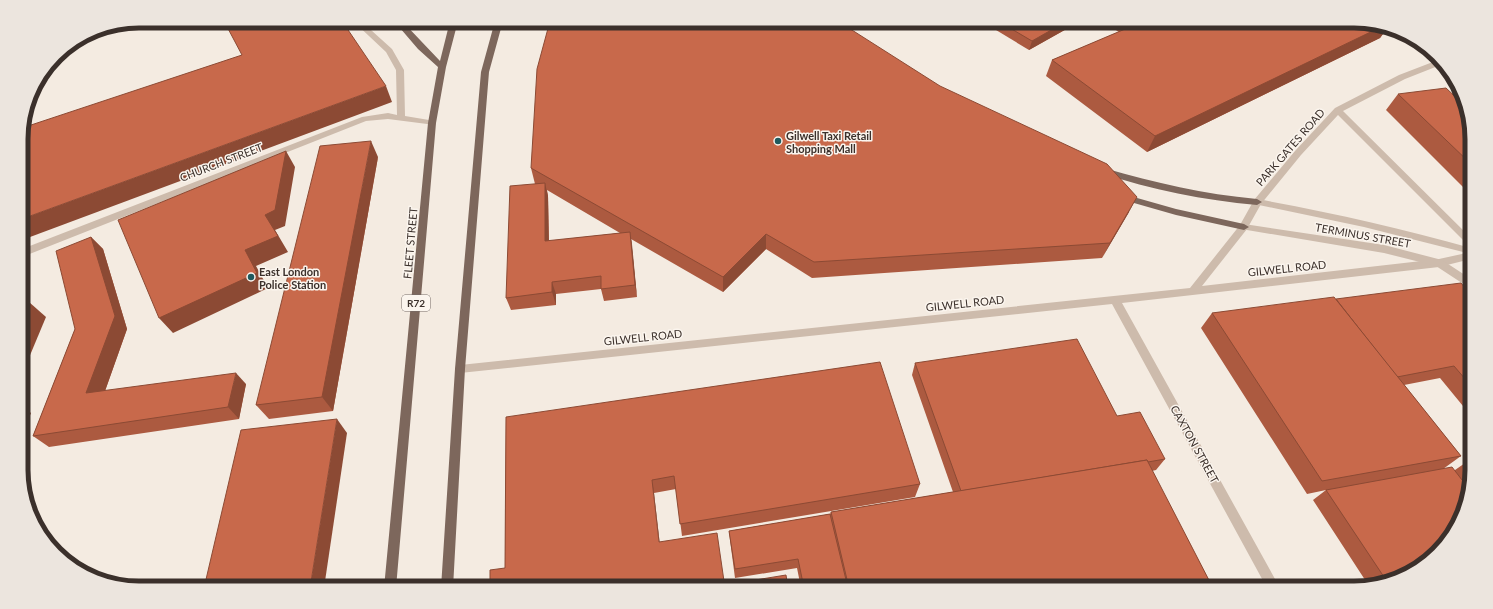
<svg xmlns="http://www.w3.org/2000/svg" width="1493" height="609" font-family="Lato,sans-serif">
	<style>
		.green { fill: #b8c4a0 }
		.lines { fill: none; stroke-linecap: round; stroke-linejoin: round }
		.service { fill: #cdbbac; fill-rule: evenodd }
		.minor { fill: #cdbbac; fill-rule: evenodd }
		.tertiary { fill: #cdbbac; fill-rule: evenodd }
		.primary { fill: #7d675c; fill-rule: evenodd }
		.wall { fill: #ac5a40; fill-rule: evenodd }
		.shaded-wall { fill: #8c4a34 }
		.building { fill: #c8694b; stroke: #8c4a34 }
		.poi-dot { fill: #1f5a5e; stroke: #fbf5ee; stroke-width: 1.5 }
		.labels { text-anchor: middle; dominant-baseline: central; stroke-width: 3; stroke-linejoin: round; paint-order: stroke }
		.shield { fill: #fbf5ee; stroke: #756b66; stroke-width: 1 }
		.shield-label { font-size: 10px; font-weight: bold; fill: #3b302b }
		.poi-label { font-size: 11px; font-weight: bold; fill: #3b302b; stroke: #fbf5ee; text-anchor: start }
		.street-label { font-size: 11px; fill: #3b302b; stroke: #fbf5ee }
		.rim { fill: none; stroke: #3b302b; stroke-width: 5 }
	</style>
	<rect width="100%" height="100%" fill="#f4ebe1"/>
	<polygon class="green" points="859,21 895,21 878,29"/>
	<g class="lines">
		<polygon class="service" points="353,21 361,21 392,49 404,70 405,116 435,121 436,123 435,125 388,119 366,121 22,257 22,249 362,117 388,113 397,115 396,70 386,52"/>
		<polygon class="minor" points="1438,60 1443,64 1405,79 1343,111 1471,238 1471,246 1468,245 1338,115 1301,155 1261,204 1247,229 1202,286 1439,259 1471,252 1471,259 1439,267 1122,303 1280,588 1267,588 1112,304 460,373 456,372 455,369 456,366 460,365 1190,288 1240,225 1254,200 1295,151 1335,108 1399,75"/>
		<g class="tertiary">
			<path d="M1257,199C1329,212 1401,228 1471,248V254L1364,227L1254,204L1252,202L1254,200Z"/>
			<polygon points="1244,224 1384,245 1442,260 1471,279 1471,288 1468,287 1436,266 1384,253 1241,229 1239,227 1241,225"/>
		</g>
		<g class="primary">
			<polygon points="394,21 402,21 440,61 450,21 458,21 446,67 436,123 396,588 384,588 428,123 438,67 418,49"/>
			<polygon points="495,21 503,21 489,72 465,369 453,588 441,588 455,369 481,72"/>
			<path d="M1104,168C1156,183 1203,194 1257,199L1262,202L1257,205C1203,200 1152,190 1101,173L1100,171L1101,169Z"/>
			<polygon points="1123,194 1176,209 1244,224 1249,227 1244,230 1176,215 1120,199 1119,197"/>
		</g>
	</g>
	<g class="wall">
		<polygon points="993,21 1072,21 1070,27 1029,50 991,27"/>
		<polygon points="1117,21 1354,21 1388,27 1380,38 1147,152 1046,76 1052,60 1119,32 1114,29"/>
		<polygon points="1398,94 1471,123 1471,195 1386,110"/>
		<polygon points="378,157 333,411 269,419 256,405"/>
		<path d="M531,168L1129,212L1102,258L812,278L766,249L723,292L631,239L637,297L604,301L601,289L556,294V305L511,310L506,298L535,184ZM547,190L620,233L549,241L548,196Z"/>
		<polygon points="91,237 103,249 127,329 105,391 246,384 239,419 49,447 33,436 75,329"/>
		<polygon points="1471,295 1472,417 1440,378 1404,385 1461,456 1443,469 1455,470 1468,461 1472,460 1472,470 1466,508 1392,582 1369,586 1313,500 1326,490 1307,494 1201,328 1212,313 1336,299"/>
		<polygon points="915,363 1117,416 1165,459 1156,470 1152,471 1213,588 801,588 797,568 735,578 730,540 729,531 830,514 831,512 953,492 912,375"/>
		<polygon points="506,417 920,484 915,497 682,536 676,489 654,493 505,568"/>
	</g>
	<g class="shaded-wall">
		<polygon points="1067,21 1072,21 1070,27 1029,50 1032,41"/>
		<polygon points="1383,26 1388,27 1380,38 1147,152 1155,136"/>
		<polygon points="386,86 392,102 22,240 22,219"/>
		<polygon points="371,141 378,157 333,411 322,397"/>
		<polygon points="286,151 295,167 285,226 275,230 288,252 256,266 268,288 173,333 159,318 245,250"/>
		<polygon points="545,183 548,196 549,254 545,241"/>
		<polygon points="1137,197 1129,212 1102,258 1110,243"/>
		<polygon points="630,232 632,244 637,297 635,285"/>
		<polygon points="766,234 766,249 723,292 723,277"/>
		<polygon points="91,237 103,249 127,329 100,405 86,393"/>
		<polygon points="552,282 556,294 556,305 552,292"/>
		<polygon points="29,302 46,317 23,372 22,318"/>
		<polygon points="236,373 246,384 239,419 228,407"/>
		<polygon points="23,407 31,413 23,432"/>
		<polygon points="337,419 347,433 324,588 310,588"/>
		<polygon points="652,480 654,493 661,554 659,542"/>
	</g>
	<g class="building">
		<polygon points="224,21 342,21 386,86 22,219 21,131 22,128 242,55"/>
		<polygon points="550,21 835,21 844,25 940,86 1107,164 1137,197 1110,243 814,262 766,234 723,277 531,168 537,69"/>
		<polygon points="998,21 1067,21 1032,41"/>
		<polygon points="1132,21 1354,21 1383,26 1155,136 1052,60 1137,24"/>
		<polygon points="1446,88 1463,104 1471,123 1471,164 1398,94"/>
		<polygon points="1458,93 1463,104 1452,94"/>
		<polygon points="371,141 322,397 256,405 320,146"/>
		<polygon points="286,151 275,210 265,215 278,236 245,250 257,273 159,318 118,220"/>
		<polygon points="545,183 545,241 630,232 635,285 601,289 601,276 552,282 552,292 506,298 510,186"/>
		<polygon points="91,237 115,316 86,393 236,373 228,407 33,436 75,329 56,251"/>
		<polygon points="1461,283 1471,295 1472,387 1454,366 1397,377 1336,299"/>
		<polygon points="1334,297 1461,456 1322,481 1212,313"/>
		<polygon points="29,302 22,318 22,303"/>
		<polygon points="1077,339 1117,416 1140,412 1165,459 1148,462 1147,460 961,491 915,363"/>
		<polygon points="880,362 920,484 680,524 674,476 652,480 659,542 717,533 725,588 490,588 490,570 505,568 506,417"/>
		<polygon points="337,419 310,588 204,588 241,430"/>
		<polygon points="1147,460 1213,588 849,588 831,512"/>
		<polygon points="1472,460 1472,465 1468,461"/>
		<polygon points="1452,467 1469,489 1466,508 1448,542 1426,564 1392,582 1388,583 1326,490"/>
		<polygon points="830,514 848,588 804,588 798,559 735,569 729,531"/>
		<polygon points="786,575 788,588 738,588 737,583"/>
	</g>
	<g class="poi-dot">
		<circle cx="778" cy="141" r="4"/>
		<circle cx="251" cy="277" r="4"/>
	</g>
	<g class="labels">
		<rect class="shield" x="402" y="295" width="28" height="16" rx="3"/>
		<g class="shield-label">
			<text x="416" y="303">R72</text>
		</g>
		<g class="poi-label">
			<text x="786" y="135">Gilwell Taxi Retail<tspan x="786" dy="13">Shopping Mall</tspan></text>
			<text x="259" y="271">East London<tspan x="259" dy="13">Police Station</tspan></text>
		</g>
		<g class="street-label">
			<text transform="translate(1290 147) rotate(-49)">PARK GATES ROAD</text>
			<text transform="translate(221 162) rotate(-21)">CHURCH STREET</text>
			<text transform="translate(1363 235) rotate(10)">TERMINUS STREET</text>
			<text transform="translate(410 243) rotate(-85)">FLEET STREET</text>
			<text transform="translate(1287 268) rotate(-6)">GILWELL ROAD</text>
			<text transform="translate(965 303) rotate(-6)">GILWELL ROAD</text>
			<text transform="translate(643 337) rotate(-6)">GILWELL ROAD</text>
			<text transform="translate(1195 444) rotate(61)">CAXTON STREET</text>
		</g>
	</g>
	<path d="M0 0H1493V609H0ZM139 28H1354A111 111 0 0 1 1465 139V470A111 111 0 0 1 1354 581H139A111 111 0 0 1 28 470V139A111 111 0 0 1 139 28Z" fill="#ece5de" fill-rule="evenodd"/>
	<path class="rim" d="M139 28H1354A111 111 0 0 1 1465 139V470A111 111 0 0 1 1354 581H139A111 111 0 0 1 28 470V139A111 111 0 0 1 139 28Z"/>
</svg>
